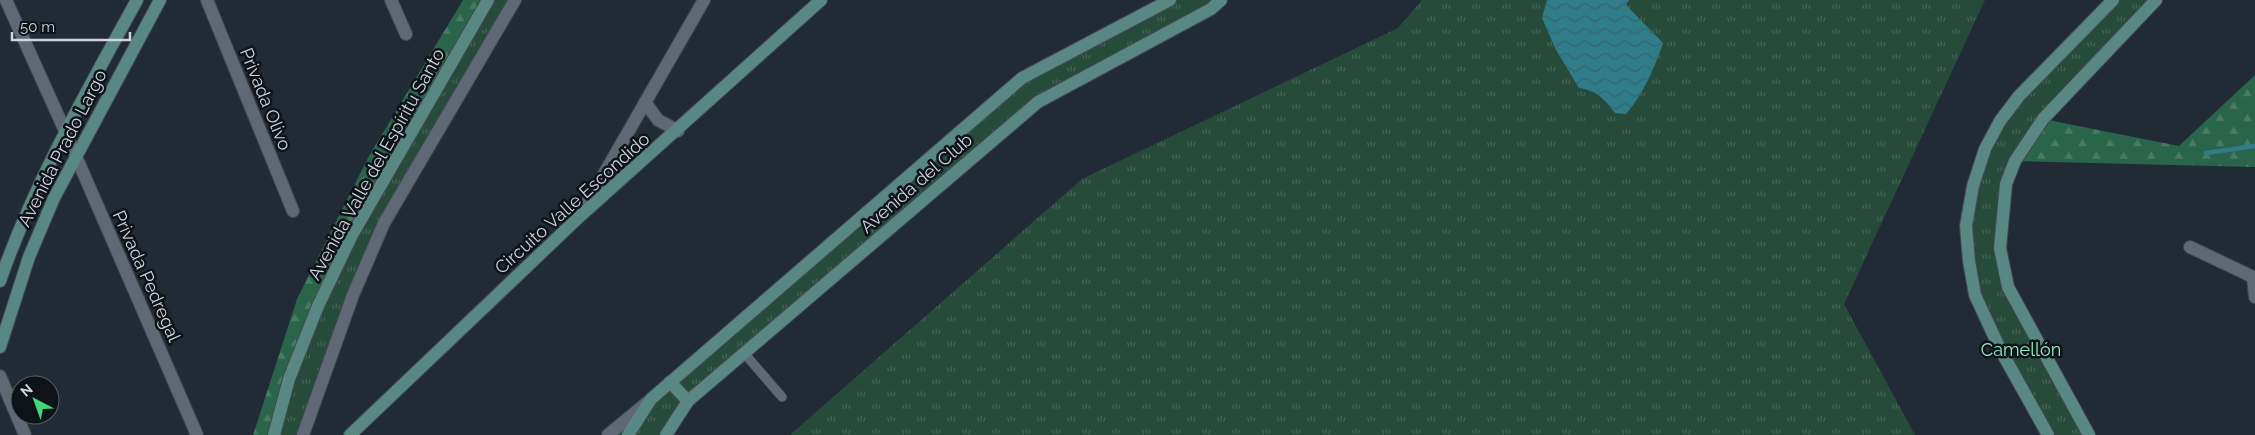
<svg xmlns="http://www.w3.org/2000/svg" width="2255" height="435" font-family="Raleway,sans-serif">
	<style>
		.grass { fill: url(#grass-tufts) }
		.forest { fill: url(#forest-firs) }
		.water { fill: url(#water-waves) }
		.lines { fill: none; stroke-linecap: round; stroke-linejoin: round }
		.stream { stroke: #307c89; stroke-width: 4.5 }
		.lane-casing { stroke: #414952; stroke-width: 10 }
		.street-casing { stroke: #414952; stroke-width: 14 }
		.secondary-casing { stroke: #414952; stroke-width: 14 }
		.lane { stroke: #5e6975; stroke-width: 9 }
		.street { stroke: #5e6975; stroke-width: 12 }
		.secondary { stroke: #588881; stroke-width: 12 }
		.labels { text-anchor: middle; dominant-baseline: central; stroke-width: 5; stroke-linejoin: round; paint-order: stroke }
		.street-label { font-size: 18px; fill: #ced5dc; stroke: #0e1318 }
		.park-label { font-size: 18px; fill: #92ebc0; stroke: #0e1318 }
	</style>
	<defs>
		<pattern id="grass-tufts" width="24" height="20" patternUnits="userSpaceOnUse" patternTransform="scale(1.25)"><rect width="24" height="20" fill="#274b3a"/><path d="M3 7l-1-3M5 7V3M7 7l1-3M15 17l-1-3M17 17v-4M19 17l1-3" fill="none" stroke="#456456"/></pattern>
		<pattern id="forest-firs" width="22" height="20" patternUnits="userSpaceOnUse" patternTransform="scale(1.25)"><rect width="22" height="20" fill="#2a654b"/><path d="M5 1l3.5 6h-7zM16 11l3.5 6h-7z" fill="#487a64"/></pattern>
		<pattern id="water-waves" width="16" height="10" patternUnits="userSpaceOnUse" patternTransform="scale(1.25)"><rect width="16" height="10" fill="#307c89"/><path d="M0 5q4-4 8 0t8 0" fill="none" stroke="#36646d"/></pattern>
	</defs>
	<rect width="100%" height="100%" fill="#212b35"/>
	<g class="grass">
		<polygon points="488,0 515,0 384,223 303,435 274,435 318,306"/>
		<polygon points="1170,0 1221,0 1038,102 688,401 666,435 608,435 1022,78"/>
		<polygon points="1422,0 1985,0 1844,304 1915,435 790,435 1082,179 1398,28"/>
		<polygon points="2113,0 2156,0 2015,161 2003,210 2008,287 2089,435 2048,435 2000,349 1968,261 1973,186 2019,96"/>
	</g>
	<g class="forest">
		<polygon points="463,0 488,0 318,306 274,435 253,435 297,299 369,156"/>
		<polygon points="2255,75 2255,167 2015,161 2043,119 2179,146"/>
	</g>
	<path class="water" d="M1547,0H1629L1626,5L1663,43C1654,69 1644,93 1626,114L1615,113C1604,99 1598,91 1579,88L1556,50L1542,18Z"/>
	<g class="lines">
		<polyline class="stream" points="2206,153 2255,146"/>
		<defs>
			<polyline id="lane" points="744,353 782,397"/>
			<g id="street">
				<polyline points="6,0 65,131 197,435"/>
				<polyline points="207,0 293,211"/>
				<polyline points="391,0 406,34"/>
				<polyline points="645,102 658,120 678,131"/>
				<polyline points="581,214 704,0"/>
				<polyline points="2190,247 2253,277"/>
				<polyline points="2253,277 2255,297"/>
				<polyline points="0,376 25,435"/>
				<polyline points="303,435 353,295 384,223 515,0"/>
				<polyline points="608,435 648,402"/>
			</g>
			<g id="secondary">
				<path d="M0,281C34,183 87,91 137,0"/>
				<polyline points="0,347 29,257 54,198 160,0"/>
				<polyline points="670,382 688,401"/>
				<polyline points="274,435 289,379 318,306 352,235 488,0"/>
				<polyline points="350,435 578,218 821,0"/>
				<polyline points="628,435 651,399 1022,78 1170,0"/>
				<polyline points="666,435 688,401 1038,102 1211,9 1221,0"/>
				<polyline points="2048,435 2000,349 1975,295 1969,261 1966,226 1973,186 1985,149 2000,121 2019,96 2113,0"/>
				<polyline points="2089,435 2008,287 2000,248 2006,184 2015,161 2043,119 2156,0"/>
			</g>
		</defs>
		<use href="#lane" class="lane-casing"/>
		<use href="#street" class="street-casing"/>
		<use href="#secondary" class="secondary-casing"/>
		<use href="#lane" class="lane"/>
		<use href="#street" class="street"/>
		<use href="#secondary" class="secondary"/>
	</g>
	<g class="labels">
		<g class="street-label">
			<text transform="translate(266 99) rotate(68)">Privada Olivo</text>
			<text transform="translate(62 148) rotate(-63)">Avenida Prado Largo</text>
			<text transform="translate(376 164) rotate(-61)">Avenida Valle del Espíritu Santo</text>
			<text transform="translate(916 183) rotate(-41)">Avenida del Club</text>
			<text transform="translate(572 203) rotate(-42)">Circuito Valle Escondido</text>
			<text transform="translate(147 276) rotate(66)">Privada Pedregal</text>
		</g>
		<g class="park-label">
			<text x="2021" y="349">Camellón</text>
		</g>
	</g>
	<g transform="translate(35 400) rotate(319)"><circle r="24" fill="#0e1318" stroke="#5b6166"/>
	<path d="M0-4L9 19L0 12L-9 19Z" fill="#42d77b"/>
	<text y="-8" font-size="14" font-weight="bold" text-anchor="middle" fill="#ced5dc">N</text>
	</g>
	<path d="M12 32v8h118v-8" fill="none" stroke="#ced5dc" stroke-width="2.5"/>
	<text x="20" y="32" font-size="15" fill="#ced5dc" stroke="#0e1318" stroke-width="4" paint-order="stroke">50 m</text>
</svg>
